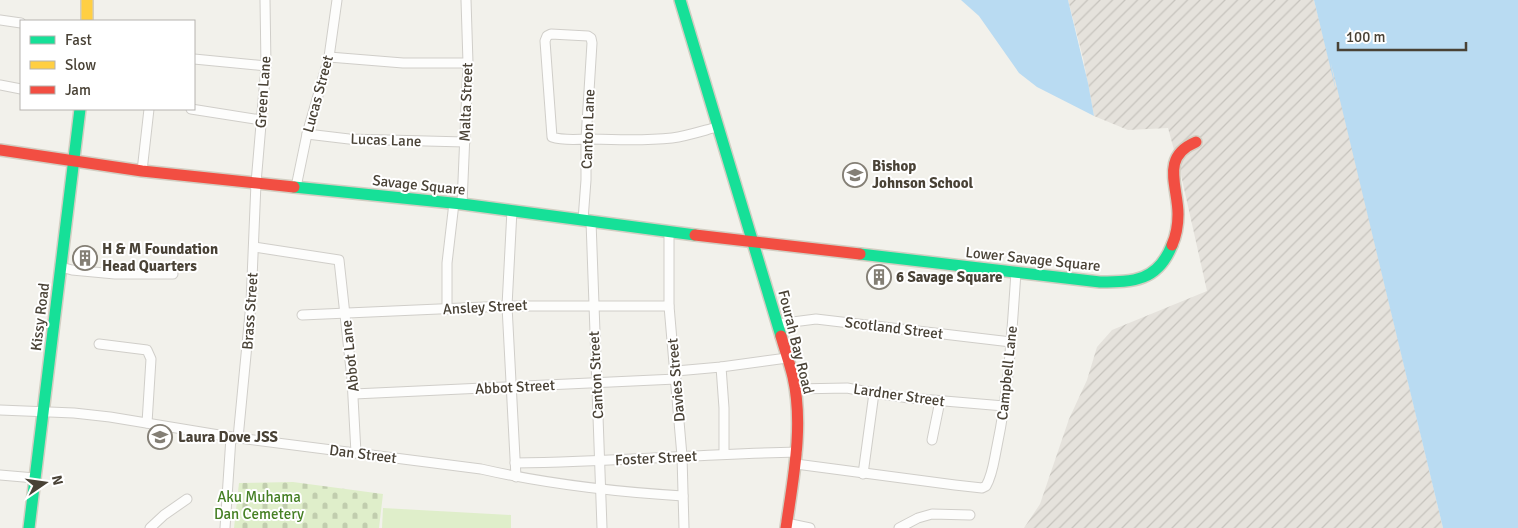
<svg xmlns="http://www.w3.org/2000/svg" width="1518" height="528" font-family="Signika,sans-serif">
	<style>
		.industrial { fill: url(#industrial-furrows) }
		.cemetery { fill: url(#cemetery-stones) }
		.garden { fill: #dfeeca }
		.water { fill: #b9dbf2 }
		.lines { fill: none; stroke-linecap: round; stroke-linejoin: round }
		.street-casing { stroke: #d0cec9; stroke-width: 11 }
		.fast-casing { stroke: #d2cec2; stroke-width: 14 }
		.slow-casing { stroke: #d2cec2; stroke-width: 14 }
		.jam-casing { stroke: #d2cec2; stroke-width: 14 }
		.street { stroke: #fdfdfc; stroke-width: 9 }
		.fast { stroke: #16e098; stroke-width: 11 }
		.slow { stroke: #ffcf43; stroke-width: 11 }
		.jam { stroke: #f24e42; stroke-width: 11 }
		.labels { text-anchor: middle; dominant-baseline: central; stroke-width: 4; stroke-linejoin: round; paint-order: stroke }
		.street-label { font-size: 15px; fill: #494236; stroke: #fff }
		.poi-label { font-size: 15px; font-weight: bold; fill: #494236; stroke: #fff; text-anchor: start }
		.park-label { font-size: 15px; fill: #468025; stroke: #fff }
	</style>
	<defs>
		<pattern id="industrial-furrows" width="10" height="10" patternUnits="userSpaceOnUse" patternTransform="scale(1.25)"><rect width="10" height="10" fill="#e5e2dc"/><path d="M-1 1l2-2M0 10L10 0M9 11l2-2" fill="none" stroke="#c6c3bd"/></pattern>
		<pattern id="cemetery-stones" width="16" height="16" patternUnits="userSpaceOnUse" patternTransform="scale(1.25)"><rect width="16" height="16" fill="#dfeeca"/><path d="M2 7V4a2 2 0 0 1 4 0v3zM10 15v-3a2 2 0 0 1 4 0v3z" fill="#c1cdae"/></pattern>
	</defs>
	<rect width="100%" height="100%" fill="#f2f1eb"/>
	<polygon class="industrial" points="1068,0 1314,0 1333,75 1328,47 1443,528 1024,528 1040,504 1069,419 1087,380 1097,347 1112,330 1207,291 1181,175 1168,128 1128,130 1094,116 1083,58"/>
	<polygon class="cemetery" points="293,482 383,494 379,528 234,528 239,483"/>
	<polygon class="garden" points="383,508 511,515 511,528 382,528"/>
	<g class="water">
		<polygon points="961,0 1068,0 1088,83 1094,116 1037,87 1019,73 979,16"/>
		<polygon points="1314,0 1518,0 1518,528 1443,528 1331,63 1336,91"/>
	</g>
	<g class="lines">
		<defs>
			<g id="street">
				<polyline points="0,20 21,23"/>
				<polyline points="329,57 403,63 468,63"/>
				<polyline points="194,59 266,66"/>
				<polyline points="0,85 21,89"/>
				<polyline points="191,109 261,120"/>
				<polyline points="307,134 349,139 465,142"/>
				<polyline points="142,171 149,109"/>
				<polyline points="296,187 307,134 329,57 337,0"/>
				<polyline points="462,204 468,63 466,0"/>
				<polyline points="512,210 507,306 516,477"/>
				<path d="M583,220L586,180V139L592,43L591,38L588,36L551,34L547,36L545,41L552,137C564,141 578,139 590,139C618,140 645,141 672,138C687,136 702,131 717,127"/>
				<polyline points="591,221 602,528"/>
				<polyline points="669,232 669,306 682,456 684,528"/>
				<polyline points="254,247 339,260 352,379 356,453"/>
				<polyline points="61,267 72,270 115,274 173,274"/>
				<polyline points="447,309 447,263 454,203"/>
				<polyline points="302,315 507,306 669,306"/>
				<polyline points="777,324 816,319 1011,342"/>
				<polyline points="99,344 147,350 151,359 147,423"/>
				<polyline points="721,367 724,408 724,454"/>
				<polyline points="676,371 721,367 787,358"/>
				<polyline points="795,389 847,388 874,393 909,398 1004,406"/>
				<path d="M354,394C461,390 568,385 676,379"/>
				<path d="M0,410L74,413L110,417L231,437L481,469C547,484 616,492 683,496"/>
				<polyline points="238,438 251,303 256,183 266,66 265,0"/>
				<polyline points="932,440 940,401"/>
				<path d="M515,463C610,462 703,454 797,452"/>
				<path d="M796,464L955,485L982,488L986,486C993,474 994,460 997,446C1009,389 1012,330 1016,272"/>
				<polyline points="863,474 874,393"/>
				<polyline points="0,475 35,478"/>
				<polyline points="786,523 810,528"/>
				<polyline points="150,528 164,515 187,499"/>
				<polyline points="225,528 231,437"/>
				<polyline points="899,528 918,518 932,514 970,515"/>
			</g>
			<g id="fast">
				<polyline points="680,0 781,336"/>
				<polyline points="294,187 462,204 695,235"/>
				<path d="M860,254L1100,282C1134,282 1158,281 1172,245"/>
				<polyline points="29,528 80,109"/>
			</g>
			<polyline id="slow" points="87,0 87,21"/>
			<g id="jam">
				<polyline points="0,150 142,171 294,187"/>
				<polyline points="695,235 860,254"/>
				<path d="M1172,245C1176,236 1178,225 1178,214C1178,186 1160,157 1196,142"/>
				<path d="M781,336C785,350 790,364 793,377C804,426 793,479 786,528"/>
			</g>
		</defs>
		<use href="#street" class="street-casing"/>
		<use href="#fast" class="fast-casing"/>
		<use href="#slow" class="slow-casing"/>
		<use href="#jam" class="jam-casing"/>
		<use href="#street" class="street"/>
		<use href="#fast" class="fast"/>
		<use href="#slow" class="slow"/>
		<use href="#jam" class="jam"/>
	</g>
	<defs>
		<symbol id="school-ring" viewBox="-11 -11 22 22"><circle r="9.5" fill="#fff" stroke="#847f75" stroke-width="1.5"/><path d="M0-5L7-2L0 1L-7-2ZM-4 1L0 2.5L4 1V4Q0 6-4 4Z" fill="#847f75"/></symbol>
		<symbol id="building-ring" viewBox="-11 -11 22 22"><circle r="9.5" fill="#fff" stroke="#847f75" stroke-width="1.5"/><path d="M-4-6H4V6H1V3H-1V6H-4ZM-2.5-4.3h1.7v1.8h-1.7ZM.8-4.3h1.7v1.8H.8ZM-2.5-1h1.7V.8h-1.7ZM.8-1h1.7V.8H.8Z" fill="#847f75"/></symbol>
	</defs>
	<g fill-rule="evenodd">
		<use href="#school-ring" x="841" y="161" width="28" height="28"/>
		<use href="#building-ring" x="71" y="244" width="28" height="28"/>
		<use href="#building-ring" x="865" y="263" width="28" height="28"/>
		<use href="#school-ring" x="146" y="423" width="28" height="28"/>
	</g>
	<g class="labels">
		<g class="street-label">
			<text transform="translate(263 92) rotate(-86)">Green Lane</text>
			<text transform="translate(318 94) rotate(-75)">Lucas Street</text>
			<text transform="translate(466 102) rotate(-88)">Malta Street</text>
			<text transform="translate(588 129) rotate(-88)">Canton Lane</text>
			<text transform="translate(386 140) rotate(2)">Lucas Lane</text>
			<text transform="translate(419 185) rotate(6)">Savage Square</text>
			<text transform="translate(1033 259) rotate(6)">Lower Savage Square</text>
			<text transform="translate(485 307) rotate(-3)">Ansley Street</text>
			<text transform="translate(250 311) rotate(-86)">Brass Street</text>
			<text transform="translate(40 317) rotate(-83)">Kissy Road</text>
			<text transform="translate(894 328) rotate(7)">Scotland Street</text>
			<text transform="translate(796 342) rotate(76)">Fourah Bay Road</text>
			<text transform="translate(350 356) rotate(-96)">Abbot Lane</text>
			<text transform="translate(1007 373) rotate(-84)">Campbell Lane</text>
			<text transform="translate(596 375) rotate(-93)">Canton Street</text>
			<text transform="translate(676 380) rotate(-95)">Davies Street</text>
			<text transform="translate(515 387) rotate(-3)">Abbot Street</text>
			<text transform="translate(899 395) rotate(8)">Lardner Street</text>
			<text transform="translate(363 454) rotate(7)">Dan Street</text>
			<text transform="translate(656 458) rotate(-3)">Foster Street</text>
		</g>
		<g class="poi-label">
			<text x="872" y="166">Bishop<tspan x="872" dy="17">Johnson School</tspan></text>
			<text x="102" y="249">H &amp; M Foundation<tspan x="102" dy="17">Head Quarters</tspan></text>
			<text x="896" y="277">6 Savage Square</text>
			<text x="178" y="437">Laura Dove JSS</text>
		</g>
		<g class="park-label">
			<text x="259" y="497">Aku Muhama<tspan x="259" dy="17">Dan Cemetery</tspan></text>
		</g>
	</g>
	<rect x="20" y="20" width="175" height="90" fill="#ffffff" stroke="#b6b3af"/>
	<rect x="30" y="36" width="25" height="8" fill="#16e098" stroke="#b6b3af"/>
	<text x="65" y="45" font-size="15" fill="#494236">Fast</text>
	<rect x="30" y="61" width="25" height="8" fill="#ffcf43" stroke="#b6b3af"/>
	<text x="65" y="70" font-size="15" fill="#494236">Slow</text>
	<rect x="30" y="86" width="25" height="8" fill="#f24e42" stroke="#b6b3af"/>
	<text x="65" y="95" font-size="15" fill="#494236">Jam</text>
	<g transform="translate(45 483) rotate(77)" stroke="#ffffff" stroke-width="4" paint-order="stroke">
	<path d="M0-4L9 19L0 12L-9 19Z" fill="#494236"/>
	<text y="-8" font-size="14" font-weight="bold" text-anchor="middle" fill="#494236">N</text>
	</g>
	<path d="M1338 42v8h128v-8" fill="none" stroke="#494236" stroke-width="2.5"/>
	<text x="1346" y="42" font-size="15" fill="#494236" stroke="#ffffff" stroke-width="4" paint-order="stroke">100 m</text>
</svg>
